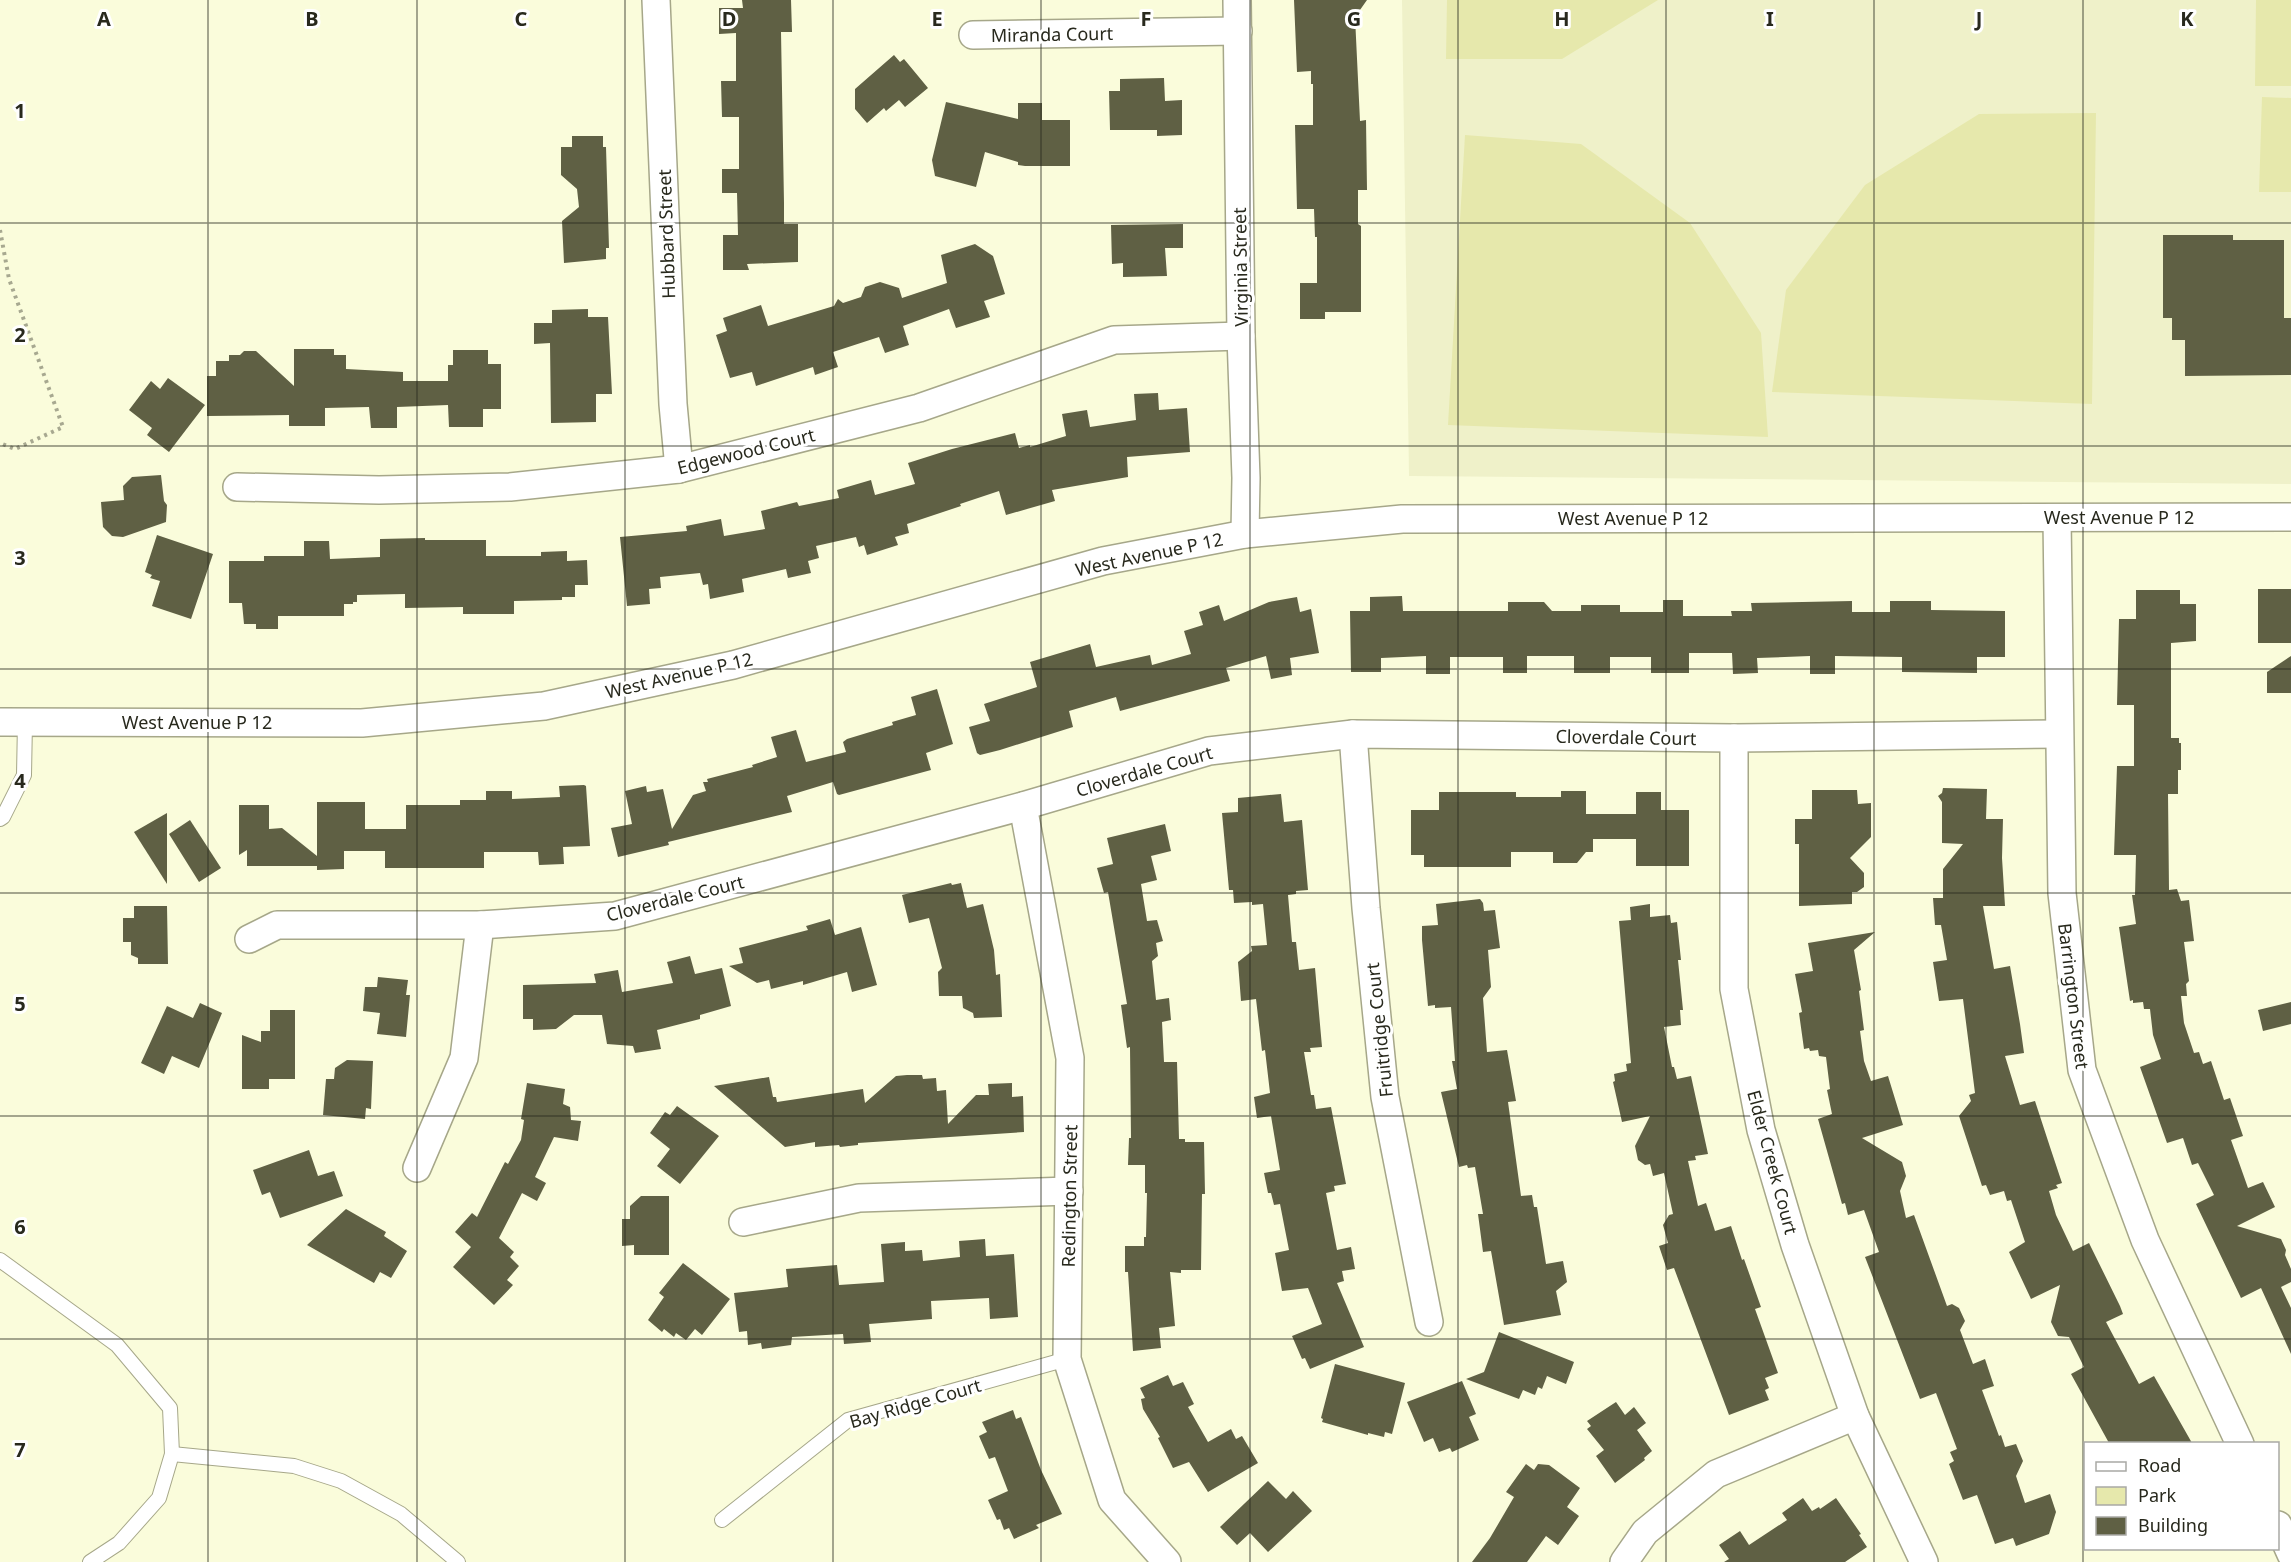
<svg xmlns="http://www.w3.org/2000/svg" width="2291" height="1562" font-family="'Noto Sans',sans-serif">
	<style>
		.built { fill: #eff1c9 }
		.green { fill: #e6e8ac }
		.building { fill: #5f6044 }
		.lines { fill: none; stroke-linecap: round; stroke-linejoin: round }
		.service-casing { stroke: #a6a789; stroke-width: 16 }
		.minor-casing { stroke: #a6a789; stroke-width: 30 }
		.path { stroke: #a7a890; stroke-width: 4; stroke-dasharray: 3 4.5; stroke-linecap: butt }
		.service { stroke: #fff; stroke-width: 14 }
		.minor { stroke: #fff; stroke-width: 27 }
		.grid { fill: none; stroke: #28291d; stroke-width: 1.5; stroke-opacity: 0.55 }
		.labels { text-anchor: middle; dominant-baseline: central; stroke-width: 6; stroke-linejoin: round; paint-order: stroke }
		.street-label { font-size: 18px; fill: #28291d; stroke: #fff }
		.grid-label { font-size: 20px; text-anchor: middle; font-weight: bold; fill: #28291d; stroke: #fff; stroke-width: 6; stroke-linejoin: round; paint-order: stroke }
	</style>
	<rect width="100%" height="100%" fill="#fafcdb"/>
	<polygon class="built" points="1402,0 2291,0 2291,484 1409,476"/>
	<g class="green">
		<polygon points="1447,0 1658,0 1562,59 1446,59"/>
		<polygon points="2256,0 2291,0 2291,86 2255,86"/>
		<polygon points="2262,97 2291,98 2291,192 2259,192"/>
		<polygon points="2096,113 2092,404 1772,392 1786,290 1865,185 1979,114"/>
		<polygon points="1465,135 1581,144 1690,223 1761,333 1768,437 1448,425"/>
	</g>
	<g class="building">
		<polygon points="742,0 791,0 792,32 781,32 784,203 784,224 798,224 798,262 747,264 749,270 723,270 723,235 738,235 737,193 722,193 722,169 739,169 739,117 722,117 721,81 736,81 736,33 719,34 719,8 743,8"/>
		<polygon points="1294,0 1367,0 1355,17 1360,121 1366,120 1367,190 1358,190 1358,224 1361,226 1361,312 1325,312 1325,319 1300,319 1300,283 1317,283 1317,237 1315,237 1314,209 1297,209 1295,125 1313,125 1313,84 1311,84 1311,71 1297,72"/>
		<polygon points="894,55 900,62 904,59 928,88 905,107 899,100 886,111 884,108 867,123 855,109 855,89"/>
		<polygon points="1164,78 1165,101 1182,100 1182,135 1157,136 1157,130 1110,130 1109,91 1120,91 1120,79"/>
		<polygon points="946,102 1018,119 1018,103 1042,103 1042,120 1070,120 1070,166 1025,166 1018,165 1018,162 985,152 976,187 935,176 932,160"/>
		<polygon points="572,136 603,136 603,147 606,147 609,248 606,248 606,259 564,263 562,221 579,207 577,189 561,175 561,147 572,147"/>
		<polygon points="1183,224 1183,248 1165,248 1167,276 1123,277 1123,263 1112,264 1111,225"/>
		<polygon points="2163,235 2233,235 2233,240 2284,240 2284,318 2291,318 2291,375 2185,376 2185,340 2172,340 2172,318 2163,318"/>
		<polygon points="975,244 993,256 1005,294 984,301 990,317 956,328 949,309 903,326 909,345 885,353 879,337 833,352 838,367 815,375 813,367 756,386 752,372 730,378 716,335 727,331 723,318 761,305 768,326 834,306 838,299 843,303 861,297 865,287 880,282 899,288 902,298 947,283 941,255"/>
		<polygon points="588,309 588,317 608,317 612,394 596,394 596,422 551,423 550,343 534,344 534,323 552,323 552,310"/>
		<polygon points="294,349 334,349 334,355 346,355 346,369 403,372 403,381 448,381 448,365 453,365 453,350 488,350 488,364 501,364 501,409 483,409 483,427 449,427 448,405 397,407 397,428 371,428 369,407 325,408 325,426 289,426 289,415 207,416 207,376 216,376 216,361 229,361 229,355 240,355 244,351 256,351 294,386"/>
		<polygon points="168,378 205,405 169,452 147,435 152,428 129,410 151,381 160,389"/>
		<polygon points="1158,393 1159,410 1187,408 1190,452 1127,457 1128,477 1052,490 1055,501 1006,515 999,491 960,504 961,506 907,524 909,533 895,537 898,545 867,555 864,545 859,547 856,537 816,546 819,558 808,561 811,573 788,578 786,569 742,579 744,592 710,599 708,584 703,585 700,573 660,577 661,588 649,589 650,604 627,606 620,537 687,531 686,526 721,519 724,536 765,529 761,511 797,502 799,506 839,498 837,490 871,480 875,495 915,484 908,463 952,449 1015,433 1019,448 1030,445 1030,447 1066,436 1062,414 1087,410 1090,427 1136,420 1134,394"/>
		<polygon points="161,475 164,501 167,505 166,522 123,537 112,536 103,527 101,502 124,500 123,486 132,477"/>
		<polygon points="157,535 213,554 191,619 152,606 160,581 150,578 152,575 145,572"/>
		<polygon points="425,538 425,540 486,540 486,556 541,556 541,552 567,551 567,561 587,560 588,585 575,585 575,597 562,597 562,600 514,601 514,614 463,614 463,607 405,608 405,594 357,595 357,602 353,602 353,604 344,604 344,616 278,616 278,629 256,629 256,624 244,624 242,603 229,603 229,561 264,561 264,556 304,556 304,541 329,541 330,559 380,557 380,539"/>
		<rect x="2258" y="589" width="33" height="54"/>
		<polygon points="2136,590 2180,590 2180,604 2196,604 2196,641 2171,643 2171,738 2179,738 2179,743 2181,743 2181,770 2178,770 2178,794 2168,794 2169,890 2177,889 2181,901 2189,900 2194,941 2184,942 2189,981 2186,984 2187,996 2181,996 2184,1023 2194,1053 2199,1052 2203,1064 2211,1061 2224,1100 2230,1098 2243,1136 2231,1140 2248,1188 2263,1182 2275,1207 2237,1226 2281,1239 2286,1250 2285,1255 2291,1269 2291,1282 2281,1287 2291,1308 2291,1354 2261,1288 2241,1298 2196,1204 2214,1195 2198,1163 2192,1165 2183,1138 2167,1143 2140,1067 2161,1059 2153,1035 2150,1009 2144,1009 2143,1002 2133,1003 2133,1000 2130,1001 2119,927 2136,924 2132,895 2135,895 2136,855 2114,855 2117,766 2134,766 2134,705 2117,705 2119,619 2136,619"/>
		<polygon points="1402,596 1403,611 1508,611 1508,602 1544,602 1552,611 1581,611 1581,605 1620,605 1620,612 1663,612 1663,600 1683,600 1683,616 1732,616 1731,611 1752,611 1751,603 1852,601 1852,612 1890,612 1890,601 1931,601 1931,610 2005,611 2005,657 1977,657 1977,673 1902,672 1902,657 1835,656 1835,674 1810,674 1810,656 1757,658 1758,673 1733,674 1732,653 1689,653 1689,673 1651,673 1651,657 1610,657 1610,673 1574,673 1574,656 1527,656 1527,673 1503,673 1503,657 1450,657 1450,674 1426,674 1426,656 1381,658 1381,672 1351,672 1350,611 1370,611 1370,597"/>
		<polygon points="1297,597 1300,612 1311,609 1319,653 1290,658 1292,675 1271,679 1266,656 1226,668 1230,681 1120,711 1116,697 1069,711 1073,727 1000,750 980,755 977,753 969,727 990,721 984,704 1037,687 1030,662 1090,644 1096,667 1150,655 1152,665 1191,654 1184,631 1203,625 1199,612 1219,605 1224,621 1269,602"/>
		<polygon points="2291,656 2291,693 2267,693 2267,672"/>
		<polygon points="937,689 953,744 926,753 931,770 839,795 837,794 833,782 787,796 792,812 668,842 669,845 618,857 611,828 632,824 625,791 646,786 647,792 663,789 672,829 693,795 706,791 703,782 708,782 707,779 753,767 752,765 777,757 771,737 796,730 806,762 846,752 843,742 847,739 893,725 892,722 916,715 911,697"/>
		<polygon points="584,785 586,786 590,846 563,847 564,864 539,865 538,852 484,852 484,868 385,868 385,851 344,851 344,869 317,870 317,866 247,866 247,850 239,855 239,805 269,805 269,829 282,828 317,856 317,802 365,802 365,829 406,829 406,805 460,805 460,800 486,800 486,791 512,791 512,799 560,797 559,786"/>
		<polygon points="1943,788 1987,789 1986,819 2003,819 2002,858 2005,906 1983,906 1994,969 2010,966 2020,1024 2024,1053 2005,1056 2020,1105 2035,1101 2050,1147 2062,1183 2056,1185 2058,1188 2049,1191 2056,1215 2073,1251 2089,1243 2120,1306 2123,1314 2106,1322 2139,1384 2154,1376 2192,1443 2109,1443 2071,1374 2084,1367 2069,1337 2058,1336 2051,1322 2060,1285 2031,1299 2009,1252 2025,1242 2011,1200 2007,1201 2004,1191 1990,1195 1986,1185 1982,1186 1959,1116 1971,1101 1969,1095 1975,1093 1963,999 1939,1001 1933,962 1947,960 1941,925 1935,925 1933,898 1943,898 1943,869 1963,844 1942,843 1942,802 1938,796 1942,793"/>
		<polygon points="1812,790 1857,790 1858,804 1871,803 1871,837 1850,858 1864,873 1864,887 1857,892 1852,892 1852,904 1799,906 1799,844 1795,844 1795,819 1812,819"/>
		<polygon points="1561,791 1586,791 1586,814 1636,814 1636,792 1661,792 1661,810 1689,810 1689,866 1636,866 1636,839 1593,839 1593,852 1586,852 1577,863 1553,863 1553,852 1511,852 1511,867 1424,867 1424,855 1411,855 1411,810 1439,810 1439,792 1516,792 1516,797 1561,797"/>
		<polygon points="1281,794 1284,822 1302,820 1308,890 1296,891 1296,894 1288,895 1292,942 1296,942 1299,970 1315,968 1322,1047 1310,1048 1311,1052 1304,1052 1311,1095 1314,1095 1316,1109 1331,1107 1346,1184 1334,1186 1335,1191 1326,1193 1337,1250 1351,1247 1355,1269 1342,1271 1344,1281 1337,1283 1364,1347 1310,1369 1305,1358 1302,1359 1292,1336 1322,1324 1308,1288 1282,1291 1275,1253 1289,1250 1280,1204 1274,1205 1271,1193 1268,1193 1264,1173 1280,1170 1271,1116 1257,1118 1254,1097 1270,1093 1265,1050 1262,1051 1256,999 1241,1001 1238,962 1252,951 1251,946 1267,945 1263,904 1252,905 1252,902 1234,903 1233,890 1229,890 1222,813 1238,812 1238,798"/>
		<polygon points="167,813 167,884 134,832"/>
		<polygon points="190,820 221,868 199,882 169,834"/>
		<polygon points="1165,824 1171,851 1151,856 1157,880 1141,884 1147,921 1157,920 1163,941 1156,943 1158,956 1152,961 1156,1000 1169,998 1171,1020 1162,1022 1164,1062 1177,1062 1179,1139 1185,1139 1185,1142 1204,1142 1205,1194 1202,1194 1201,1270 1181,1270 1181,1273 1170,1272 1175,1326 1159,1328 1161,1348 1133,1351 1128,1272 1125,1272 1125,1246 1144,1246 1144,1237 1146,1237 1147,1193 1145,1193 1145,1165 1128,1165 1129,1138 1131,1138 1130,1047 1127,1048 1121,1005 1127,1004 1108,892 1104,893 1097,868 1113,864 1107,838"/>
		<polygon points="951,883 952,885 961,883 967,908 983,904 994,950 996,975 1000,974 1002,1017 974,1018 973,1013 963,1008 962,996 939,996 938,972 942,968 929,918 909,923 902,895"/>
		<polygon points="1480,899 1483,903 1484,911 1495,910 1500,948 1488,950 1491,987 1483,998 1487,1052 1507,1050 1516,1101 1508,1102 1521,1196 1532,1195 1534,1207 1537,1207 1546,1264 1563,1261 1567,1282 1556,1291 1561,1315 1504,1325 1491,1251 1483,1252 1478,1214 1483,1214 1475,1167 1468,1168 1467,1165 1459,1167 1441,1092 1457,1089 1452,1061 1455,1061 1451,1007 1435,1008 1435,1005 1428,1006 1422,940 1422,926 1438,925 1436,904"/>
		<polygon points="1650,904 1650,917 1670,915 1671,923 1677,922 1681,960 1678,960 1683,1010 1680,1010 1681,1025 1664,1027 1672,1067 1674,1067 1677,1079 1691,1076 1708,1154 1695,1156 1696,1160 1688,1161 1698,1206 1706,1203 1715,1231 1731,1226 1742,1260 1744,1259 1761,1307 1755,1309 1778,1373 1765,1378 1769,1388 1765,1390 1769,1400 1729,1415 1674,1268 1667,1270 1659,1246 1668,1243 1663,1225 1669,1215 1673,1214 1664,1173 1653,1176 1650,1164 1645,1165 1638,1160 1635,1146 1650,1116 1622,1122 1613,1082 1615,1081 1614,1074 1627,1071 1626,1064 1631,1063 1619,921 1631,920 1630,907"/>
		<polygon points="134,906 167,906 168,964 138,964 138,958 131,955 131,942 123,942 123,918 134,918"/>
		<polygon points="830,919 835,935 861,927 877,985 852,992 847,972 803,985 803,981 771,989 769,980 757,983 729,966 743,963 739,948 808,930 806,926"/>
		<polygon points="1875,932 1854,950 1861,990 1859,991 1864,1030 1860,1031 1864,1061 1871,1081 1888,1076 1903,1125 1862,1138 1902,1162 1906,1176 1900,1191 1906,1218 1914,1215 1947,1306 1952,1304 1959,1308 1965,1321 1960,1330 1973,1364 1985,1359 1994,1386 1982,1390 1999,1436 2001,1435 2005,1447 2016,1444 2023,1461 2016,1476 2025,1503 2050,1494 2056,1512 2049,1534 2016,1546 2013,1538 1995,1544 1977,1495 1963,1500 1949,1464 1954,1461 1950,1452 1957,1449 1936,1393 1920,1399 1865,1257 1879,1252 1864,1210 1848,1215 1845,1203 1842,1204 1818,1119 1832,1114 1827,1090 1830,1089 1826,1057 1819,1056 1818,1050 1810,1051 1809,1048 1804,1049 1799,1013 1802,1012 1795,974 1813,971 1808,943"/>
		<polygon points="690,956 695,974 722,968 731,1006 700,1015 700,1019 657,1030 661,1049 635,1053 633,1046 607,1044 602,1015 574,1015 556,1029 533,1030 533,1019 523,1019 523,985 596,983 594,974 618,970 622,992 673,983 667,962"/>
		<polygon points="378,977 408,980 406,995 410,995 406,1037 377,1034 380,1013 363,1011 365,987 377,987"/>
		<polygon points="2291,1002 2291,1024 2263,1031 2258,1010"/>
		<polygon points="200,1003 222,1013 199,1068 172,1056 164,1074 141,1063 167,1006 193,1018"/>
		<polygon points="270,1010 295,1010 295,1079 269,1079 269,1089 242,1089 242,1035 261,1042 261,1031 270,1031"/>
		<polygon points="347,1060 373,1061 371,1109 366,1108 365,1119 323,1115 326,1079 334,1079 335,1068"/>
		<polygon points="907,1075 922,1075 923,1079 936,1078 937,1091 946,1090 948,1124 976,1095 989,1095 988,1084 1012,1083 1012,1097 1023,1096 1024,1132 858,1143 858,1145 840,1147 839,1145 815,1147 815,1142 785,1147 714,1086 769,1077 773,1097 776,1097 777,1102 863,1089 865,1103 896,1076"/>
		<polygon points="527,1083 565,1089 563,1104 570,1107 571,1120 581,1121 578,1141 554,1137 535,1177 546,1183 537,1201 522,1193 499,1238 514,1252 510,1257 519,1266 507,1280 513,1285 494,1305 453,1267 471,1247 455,1232 472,1213 477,1217 505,1162 508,1164 521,1140 524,1120 521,1119"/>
		<polygon points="677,1106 719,1136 680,1184 657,1166 670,1149 650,1133 665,1112 670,1115"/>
		<polygon points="309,1150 318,1176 334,1171 343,1196 280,1218 270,1192 262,1195 253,1170"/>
		<polygon points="641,1196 669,1196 669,1255 634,1255 634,1245 622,1246 622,1219 630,1219 630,1206"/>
		<polygon points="346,1209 386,1232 384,1236 407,1251 391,1278 380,1272 374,1283 307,1245"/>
		<polygon points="985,1239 986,1256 1014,1254 1018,1317 990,1319 989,1298 931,1301 932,1319 869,1324 871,1342 844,1344 843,1334 792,1337 791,1345 762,1349 761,1343 748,1345 747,1331 739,1332 734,1293 788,1287 786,1269 837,1265 839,1285 884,1282 881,1244 905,1242 905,1251 922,1250 923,1261 960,1257 959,1241"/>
		<polygon points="683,1263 730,1299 702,1335 695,1329 686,1340 676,1333 674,1337 664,1329 662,1332 648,1320 664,1297 659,1293"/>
		<polygon points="1499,1332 1574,1362 1566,1384 1547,1376 1542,1389 1538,1387 1535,1395 1523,1390 1519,1399 1466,1379 1484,1372"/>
		<polygon points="1335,1364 1405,1383 1392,1434 1385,1432 1384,1437 1368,1433 1368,1435 1322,1422 1323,1419 1321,1418"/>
		<polygon points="1168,1375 1173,1386 1183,1382 1194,1404 1188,1407 1208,1442 1231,1429 1236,1439 1242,1436 1258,1463 1208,1492 1189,1462 1173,1468 1158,1438 1160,1437 1143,1409 1141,1399 1145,1398 1140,1388"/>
		<polygon points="1462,1381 1476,1414 1469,1417 1479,1440 1452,1452 1450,1448 1439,1452 1433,1438 1424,1442 1407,1402"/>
		<polygon points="1616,1402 1625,1415 1634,1407 1646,1423 1637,1430 1652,1451 1644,1458 1645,1460 1615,1483 1596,1456 1604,1450 1587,1429 1591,1426 1587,1421"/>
		<polygon points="1013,1410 1016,1419 1021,1417 1041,1470 1062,1514 1036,1525 1039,1528 1014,1539 1009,1528 1004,1530 1000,1519 997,1520 988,1500 1008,1491 995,1457 989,1459 979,1436 987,1432 982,1422"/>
		<polygon points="1526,1464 1534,1470 1538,1464 1549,1465 1580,1488 1567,1507 1579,1516 1558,1545 1546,1536 1527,1562 1472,1562 1490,1538 1514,1497 1506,1492"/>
		<polygon points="1268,1481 1286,1499 1293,1491 1312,1511 1268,1552 1250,1533 1237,1545 1220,1527"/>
		<polygon points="1803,1498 1812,1511 1819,1507 1820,1509 1836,1498 1861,1534 1859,1535 1867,1547 1845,1562 1724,1562 1729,1559 1719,1545 1740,1531 1749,1545 1787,1520 1782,1513"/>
	</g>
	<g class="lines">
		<defs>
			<g id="service">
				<polyline points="0,819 3,817 24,775 25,722"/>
				<polyline points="0,1260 117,1345 170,1408 172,1454 159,1498 119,1543 90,1562"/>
				<polyline points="172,1454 294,1466 341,1481 401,1514 458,1562"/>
				<polyline points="722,1520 848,1420 1067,1359"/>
			</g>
			<g id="minor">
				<polyline points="656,0 673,404 679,469"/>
				<polyline points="1237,0 1241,336 1246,478 1245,534"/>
				<polyline points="973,35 1238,31"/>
				<polyline points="237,487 379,490 510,487 679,469 919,408 1114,340 1241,336"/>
				<polyline points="2057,518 2062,893 2082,1070 2145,1240 2240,1444"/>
				<polyline points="0,722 362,723 544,706 733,665 1103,561 1245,534 1402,519 2291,517"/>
				<polyline points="1353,734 1366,908 1385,1097 1429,1322"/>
				<polyline points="1734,738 1734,989 1761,1130 1795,1245 1855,1416 1924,1562"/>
				<polyline points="1023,806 1070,1058 1067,1359 1112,1500 1167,1562"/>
				<polyline points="249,939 277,925 480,925 615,916 1023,806 1209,751 1353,734 1734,738 2059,734"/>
				<polyline points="417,1168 464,1058 480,925"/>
				<polyline points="743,1222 859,1198 1069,1191"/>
				<polyline points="2278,1525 2291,1554"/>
				<polyline points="1624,1562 1645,1532 1716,1474 1855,1416"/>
			</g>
		</defs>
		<use href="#service" class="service-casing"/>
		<use href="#minor" class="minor-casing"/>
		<polyline class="path" points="0,230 9,279 63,427 15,449 0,443"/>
		<use href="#service" class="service"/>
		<use href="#minor" class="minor"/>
	</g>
	<path class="grid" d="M208,0V1562M417,0V1562M625,0V1562M833,0V1562M1041,0V1562M1250,0V1562M1458,0V1562M1666,0V1562M1874,0V1562M2083,0V1562M0,223H2291M0,446H2291M0,669H2291M0,893H2291M0,1116H2291M0,1339H2291"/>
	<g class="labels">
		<g class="street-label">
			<text transform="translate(1052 34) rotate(-1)">Miranda Court</text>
			<text transform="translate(666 234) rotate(-92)">Hubbard Street</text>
			<text transform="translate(1240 267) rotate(-91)">Virginia Street</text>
			<text transform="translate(746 451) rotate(-14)">Edgewood Court</text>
			<text x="2119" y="517">West Avenue P 12</text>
			<text x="1633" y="518">West Avenue P 12</text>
			<text transform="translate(1149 554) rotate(-12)">West Avenue P 12</text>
			<text transform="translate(679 675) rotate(-13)">West Avenue P 12</text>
			<text x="197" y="722">West Avenue P 12</text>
			<text transform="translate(1626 737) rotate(1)">Cloverdale Court</text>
			<text transform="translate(1144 771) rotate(-16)">Cloverdale Court</text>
			<text transform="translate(675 898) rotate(-14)">Cloverdale Court</text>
			<text transform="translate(2074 996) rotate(83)">Barrington Street</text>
			<text transform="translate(1379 1030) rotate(-96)">Fruitridge Court</text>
			<text transform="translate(1773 1162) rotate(75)">Elder Creek Court</text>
			<text transform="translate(1069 1196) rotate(-89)">Redington Street</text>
			<text transform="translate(915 1403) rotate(-16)">Bay Ridge Court</text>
		</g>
	</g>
	<g class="grid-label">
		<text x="104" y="26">A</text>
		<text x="312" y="26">B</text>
		<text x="521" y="26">C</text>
		<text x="729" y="26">D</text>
		<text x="937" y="26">E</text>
		<text x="1146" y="26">F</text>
		<text x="1354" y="26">G</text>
		<text x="1562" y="26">H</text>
		<text x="1770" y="26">I</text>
		<text x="1979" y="26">J</text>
		<text x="2187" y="26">K</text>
		<text x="20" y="118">1</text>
		<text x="20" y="342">2</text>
		<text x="20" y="565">3</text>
		<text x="20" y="788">4</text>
		<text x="20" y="1011">5</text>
		<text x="20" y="1234">6</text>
		<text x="20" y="1457">7</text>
	</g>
	<rect x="2084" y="1442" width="195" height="108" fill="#ffffff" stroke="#a9a9a5" stroke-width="1.5"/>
	<rect x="2096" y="1462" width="30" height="9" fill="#ffffff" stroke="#a9a9a5" stroke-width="1.5"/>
	<text x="2138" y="1472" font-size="18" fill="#28291d">Road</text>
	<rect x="2096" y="1487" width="30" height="18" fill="#e6e8ac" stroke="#a9a9a5" stroke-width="1.5"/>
	<text x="2138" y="1502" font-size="18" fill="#28291d">Park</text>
	<rect x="2096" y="1517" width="30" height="18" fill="#5f6044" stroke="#a9a9a5" stroke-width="1.5"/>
	<text x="2138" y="1532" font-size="18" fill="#28291d">Building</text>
</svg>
